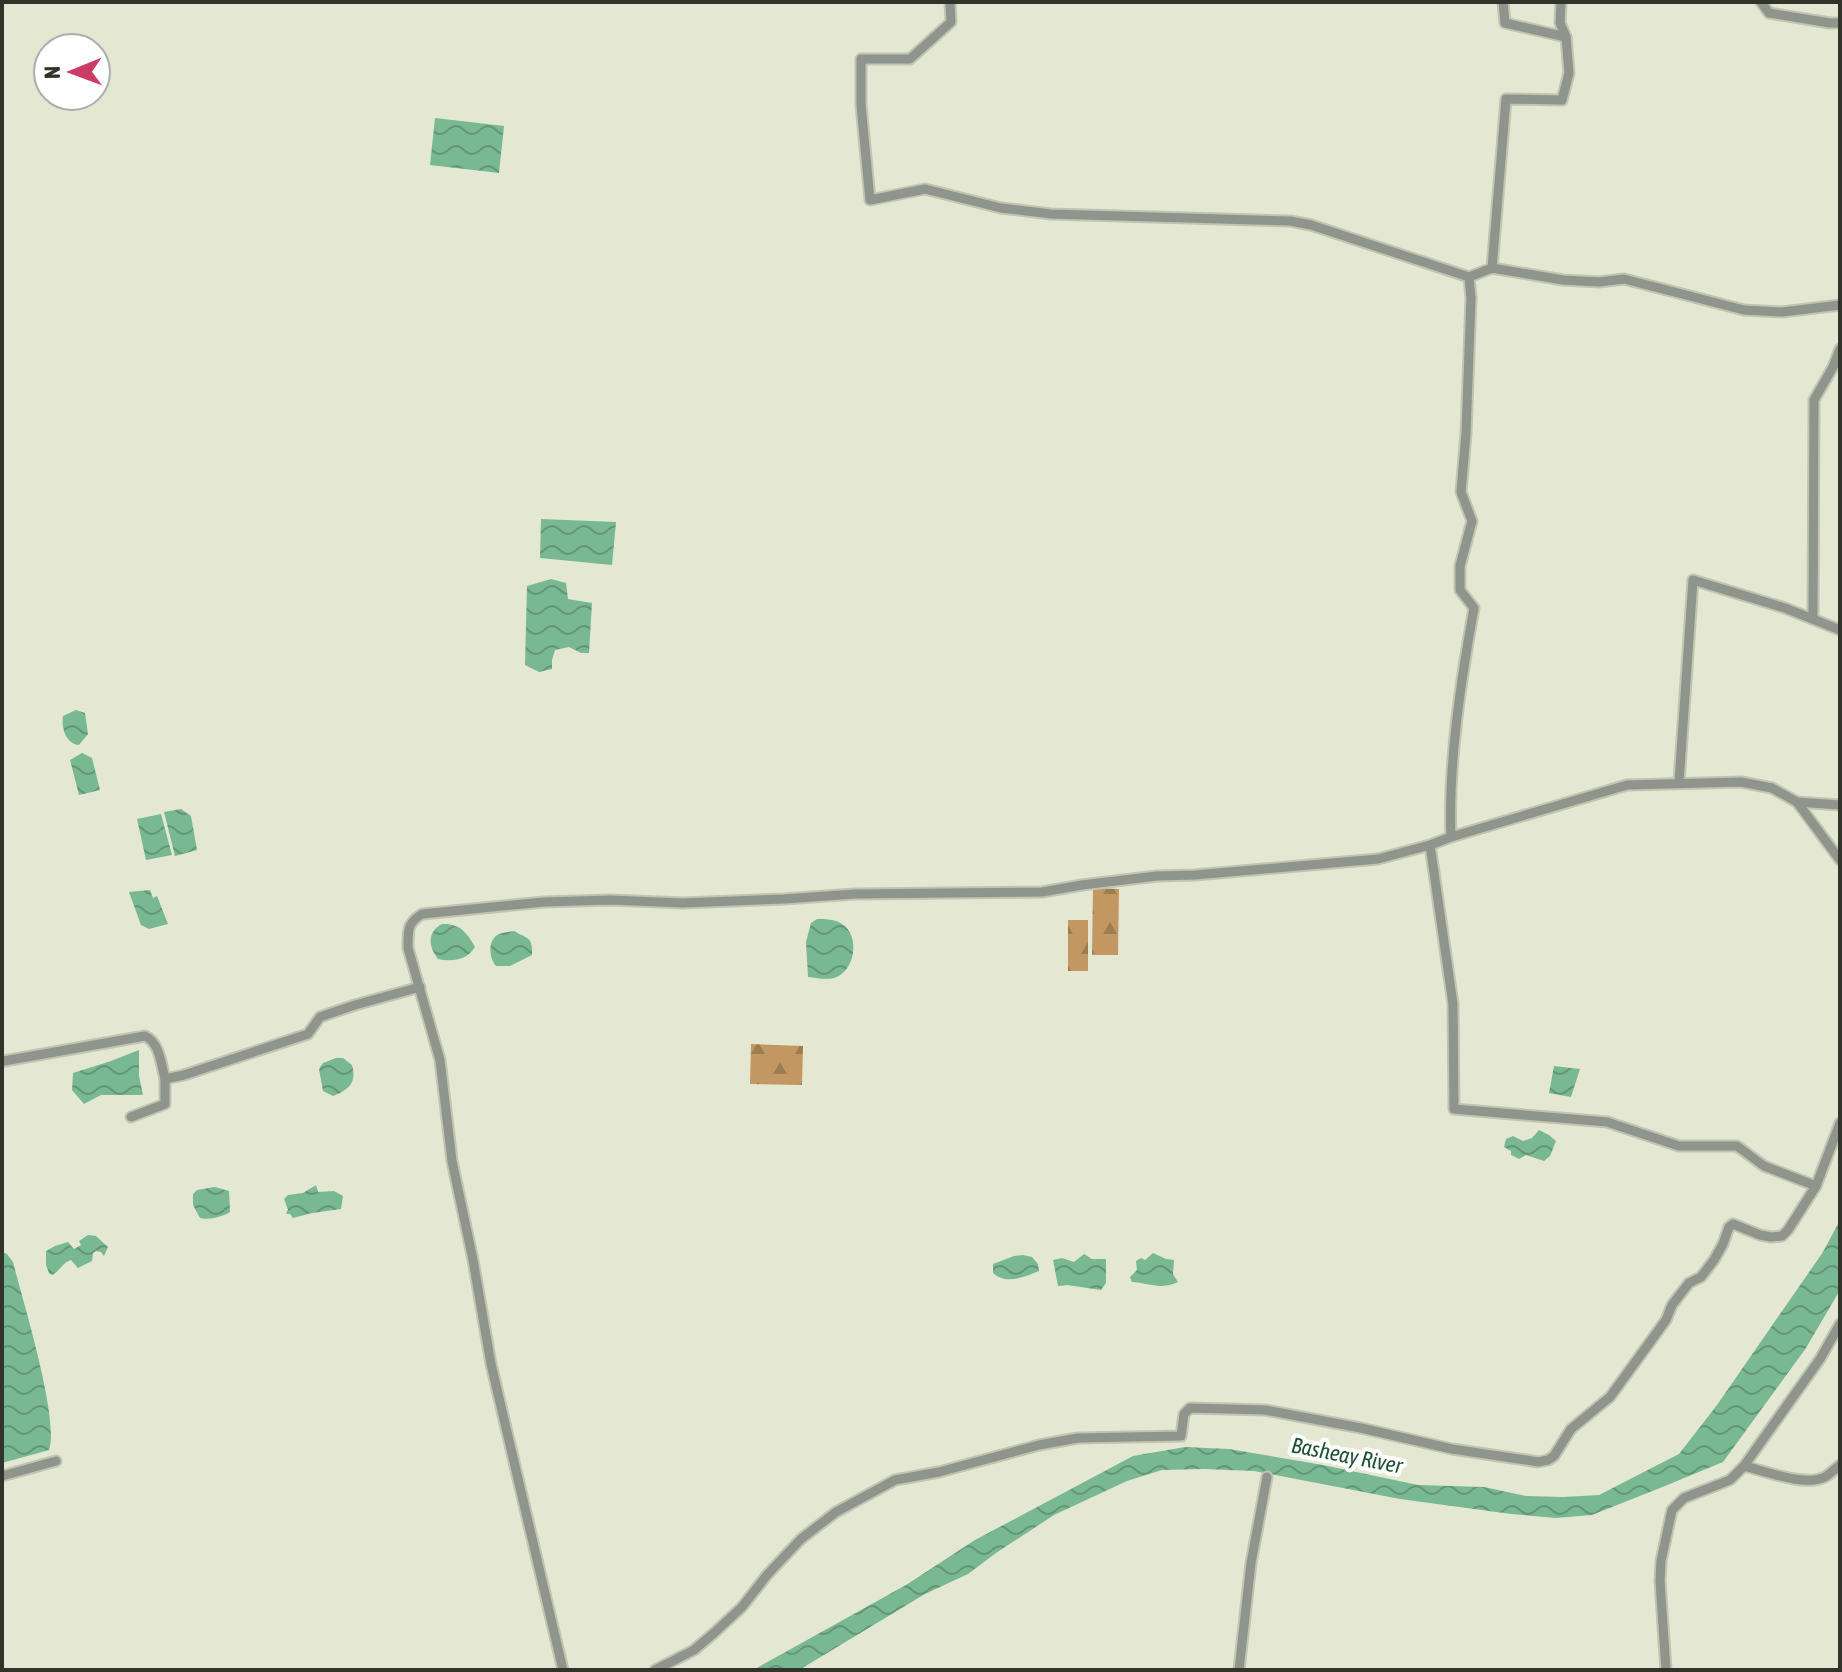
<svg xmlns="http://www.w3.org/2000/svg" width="1842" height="1672" font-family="'Asap Condensed',sans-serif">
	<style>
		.forest { fill: url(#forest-firs) }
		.water { fill: url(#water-waves) }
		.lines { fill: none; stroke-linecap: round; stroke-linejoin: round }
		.minor-casing { stroke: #c0c4b1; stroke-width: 13 }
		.minor { stroke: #8f948d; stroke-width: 9 }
		.labels { text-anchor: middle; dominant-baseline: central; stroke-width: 8; stroke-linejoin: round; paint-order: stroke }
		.water-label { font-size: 22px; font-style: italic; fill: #1e5036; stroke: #fff }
	</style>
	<defs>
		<pattern id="forest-firs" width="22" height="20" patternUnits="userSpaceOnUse" patternTransform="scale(2)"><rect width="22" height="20" fill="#c29762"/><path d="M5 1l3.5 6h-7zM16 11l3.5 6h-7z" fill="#9e7c51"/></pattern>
		<pattern id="water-waves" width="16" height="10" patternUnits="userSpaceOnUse" patternTransform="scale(2)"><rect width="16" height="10" fill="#78b893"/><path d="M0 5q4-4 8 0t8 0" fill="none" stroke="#639678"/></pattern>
	</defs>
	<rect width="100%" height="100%" fill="#e4e8d2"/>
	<g class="forest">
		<polygon points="1093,888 1119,889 1118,955 1092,955"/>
		<rect x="1068" y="920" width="20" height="51"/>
		<polygon points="751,1044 803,1046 802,1085 750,1084"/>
	</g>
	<g class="water">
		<polygon points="435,118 504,126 499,173 430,165"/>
		<polygon points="541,519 616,522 612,565 540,558"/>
		<polygon points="551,579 566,583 568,599 592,603 589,653 581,653 569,647 555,650 552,660 552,669 539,672 525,665 527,586"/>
		<path d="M76,710L85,713L88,734L79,745C66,744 61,728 63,716Z"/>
		<polygon points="82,753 92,758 100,790 79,795 70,760"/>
		<polygon points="181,809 191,816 197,850 175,856 164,812"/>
		<polygon points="161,814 172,855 146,860 137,819"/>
		<polygon points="150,890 153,898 157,896 168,924 149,929 141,925 129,892"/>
		<path d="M817,919C826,919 834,919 842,924C861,936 855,972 834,978C826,980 817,978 808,977L806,942L811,923Z"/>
		<path d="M442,924C460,923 467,933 475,947C467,960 453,962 438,959C428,946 427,932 442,924Z"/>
		<path d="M514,931C528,939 533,937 532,955L510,966H496C489,958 487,940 499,934C504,932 509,932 514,931Z"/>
		<polygon points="139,1050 139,1076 143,1095 101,1095 84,1104 72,1090 73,1073 111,1061"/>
		<path d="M336,1058H343L352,1065C357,1082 349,1090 333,1096L323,1091L319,1069L323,1063Z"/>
		<polygon points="1554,1066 1580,1069 1571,1097 1549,1093"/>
		<polygon points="1539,1130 1549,1135 1556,1141 1550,1156 1544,1161 1526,1155 1519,1159 1511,1155 1511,1151 1504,1147 1506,1139 1513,1136 1523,1141 1532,1138"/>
		<polygon points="316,1185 318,1192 334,1191 343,1196 341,1209 312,1213 293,1218 290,1214 286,1214 288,1210 284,1199 288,1195 303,1193"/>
		<path d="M215,1187L229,1191L230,1212C222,1217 210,1220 200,1218L193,1205V1194L197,1190Z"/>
		<polygon points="1840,1220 1840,1290 1806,1348 1723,1462 1665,1486 1592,1515 1556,1518 1511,1514 1400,1499 1254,1471 1204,1469 1162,1470 1127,1481 1054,1515 996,1553 968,1574 925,1594 799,1670 753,1670 906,1585 975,1540 1133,1456 1185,1447 1229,1449 1323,1465 1418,1485 1484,1487 1526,1496 1563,1497 1599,1495 1679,1454 1717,1405 1823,1252"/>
		<path d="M88,1235L96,1236L108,1247L104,1256L101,1252L96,1251L93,1253L92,1261L78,1268L71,1260C62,1263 60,1271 52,1275L49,1273L46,1265V1251L55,1246L68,1242L74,1249L81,1245L79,1241Z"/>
		<path d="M2,1252L7,1254L13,1262C22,1298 60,1420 49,1450L2,1463Z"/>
		<path d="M1153,1253L1166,1259L1174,1260L1173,1274L1178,1282C1162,1290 1148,1283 1132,1282L1130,1277L1137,1270L1136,1261L1141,1258L1145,1260Z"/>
		<polygon points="1084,1254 1092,1259 1106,1259 1106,1283 1101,1290 1067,1285 1058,1286 1053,1260 1062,1258 1074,1262"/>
		<path d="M1023,1255L1032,1257L1038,1264L1039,1271C1024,1277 1006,1285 993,1273V1264L1014,1256Z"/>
	</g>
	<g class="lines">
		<defs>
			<g id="minor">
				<polyline points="950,2 951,22 910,59 861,59 861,105 870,200 925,189 1001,208 1051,214 1290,221 1311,225 1469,277"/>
				<path d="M1503,2L1505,23L1566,37L1569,73L1562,100L1506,99L1492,268L1469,277L1471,298L1466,434L1461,492L1472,521L1460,566V590L1474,608C1461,680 1448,764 1451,837L1430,845L1453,1004L1454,1109L1607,1122L1679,1146H1737L1764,1166L1816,1186"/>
				<polyline points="1561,2 1560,23 1566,37"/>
				<polyline points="1761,2 1769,13 1830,23 1840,23"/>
				<polyline points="1492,268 1563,280 1599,282 1624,279 1744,310 1782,312 1840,305"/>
				<polyline points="1813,619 1814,400 1833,367 1840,349"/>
				<polyline points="1679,782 1693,580 1785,608 1840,630"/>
				<polyline points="1797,802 1840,860"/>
				<polyline points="1451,837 1627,785 1741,782 1772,788 1797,802 1840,805"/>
				<path d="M4,1061L145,1036C160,1043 161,1064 165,1079"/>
				<polyline points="131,1117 165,1104 165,1079 184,1075 308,1034 320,1017 355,1005 420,987"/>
				<path d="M1744,1466C1765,1471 1805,1487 1825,1477C1830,1474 1835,1469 1840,1465"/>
				<polyline points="2,1476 56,1461"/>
				<path d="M563,1670L491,1364L473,1260L452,1161L440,1060L408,948C408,931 407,923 422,914L544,902L610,900L683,903L784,899L854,894L1042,892L1082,885L1157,876L1195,875L1378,859L1430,845"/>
				<polyline points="655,1670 694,1650 714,1633 742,1607 767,1575 801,1539 836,1512 895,1480 939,1472 1039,1445 1078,1438 1181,1436 1184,1414 1190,1408 1265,1410 1361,1428 1452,1449 1526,1460 1538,1462 1548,1460 1554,1456 1571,1429 1610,1397 1666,1320 1672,1305 1689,1283 1701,1277 1714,1260 1723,1244 1729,1227 1733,1224 1760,1235 1771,1237 1782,1236 1788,1230 1816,1186 1840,1123"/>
				<polyline points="1239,1670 1251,1563 1267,1477"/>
				<polyline points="1666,1670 1660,1581 1661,1561 1672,1510 1684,1498 1730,1480 1744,1466 1820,1359 1840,1324"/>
			</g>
		</defs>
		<use href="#minor" class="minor-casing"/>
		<use href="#minor" class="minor"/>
	</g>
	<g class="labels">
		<g class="water-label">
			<text transform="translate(1347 1455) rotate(11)">Basheay River</text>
		</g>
	</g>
	<rect width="1842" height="1672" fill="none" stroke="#32332b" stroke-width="8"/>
	<g transform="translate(72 72) rotate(269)"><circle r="38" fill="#ffffff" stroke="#adadaa" stroke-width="2"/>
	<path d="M0-6L14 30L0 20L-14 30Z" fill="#cb3d67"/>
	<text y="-12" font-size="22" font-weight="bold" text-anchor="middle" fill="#32332b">N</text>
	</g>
</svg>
